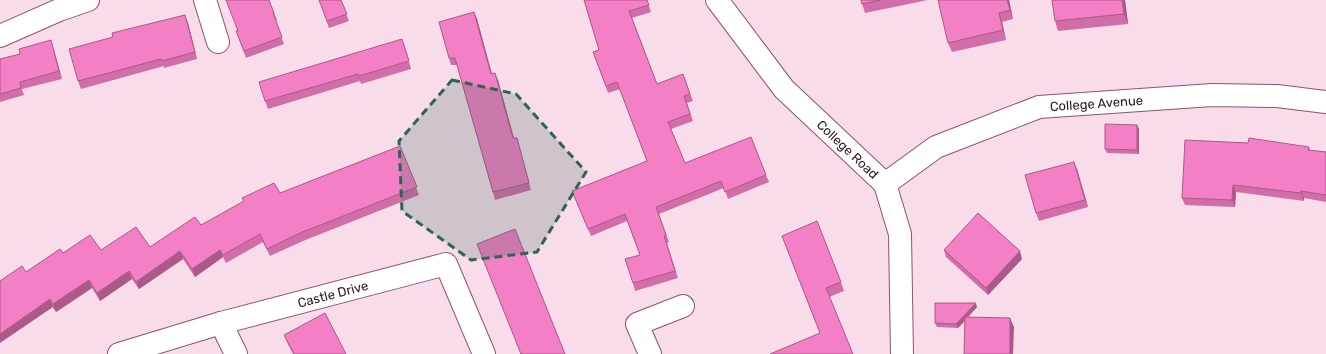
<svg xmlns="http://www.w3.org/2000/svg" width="1326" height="354" font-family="Rubik,sans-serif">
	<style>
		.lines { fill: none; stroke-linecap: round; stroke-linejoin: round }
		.minor-casing { stroke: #8c5274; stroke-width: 24 }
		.minor { stroke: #fff; stroke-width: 22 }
		.wall { fill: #d16da9 }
		.shaded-wall { fill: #aa5989 }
		.building { fill: #f37fc4; stroke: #aa5989 }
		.marked { fill: #2c6650; fill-opacity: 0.2; stroke: #2c6650; stroke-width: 3; stroke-dasharray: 8 5; stroke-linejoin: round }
		.labels { text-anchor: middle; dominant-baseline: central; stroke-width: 4; stroke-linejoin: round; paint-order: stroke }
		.street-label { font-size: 13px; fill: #2f1725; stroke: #fceef5 }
	</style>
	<rect width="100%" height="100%" fill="#f8dcea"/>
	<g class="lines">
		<defs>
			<g id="minor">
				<polyline points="205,0 218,42"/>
				<path id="s1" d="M717,0L784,89L885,184L900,234L902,354"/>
				<polyline points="0,36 59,10 88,0"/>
				<path id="s2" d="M885,184L936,147L1039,107L1212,95L1277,96L1326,102"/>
				<polyline points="119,354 221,323"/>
				<path id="s3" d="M236,354L221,323L446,264L484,354"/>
				<polyline points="650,354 637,324 683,306"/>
			</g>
		</defs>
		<use href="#minor" class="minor-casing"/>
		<use href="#minor" class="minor"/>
	</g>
	<g class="wall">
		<polygon points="269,0 277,20 275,21 284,44 246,58 236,31"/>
		<polygon points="319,0 341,0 349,21 329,28"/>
		<polygon points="584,0 647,0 651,12 632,18 657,84 683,74 693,101 687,103 693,121 671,129 685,163 766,175 769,182 728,199 724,188 659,214 669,242 667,243 678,278 635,291 633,283 640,255 627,221 591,236 572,191 647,161 620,89 608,93 593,52 599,50"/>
		<polygon points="861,0 928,0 865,13"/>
		<polygon points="1009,0 1013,19 1002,22 1006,40 952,52 948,43"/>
		<polygon points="1125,0 1128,24 1058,31 1055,21"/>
		<polygon points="474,12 477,19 492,74 498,80 514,138 517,138 519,145 531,190 495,200 493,192 457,65 451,65 449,58"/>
		<polygon points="188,23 197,59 164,68 164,66 81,89 78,81"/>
		<polygon points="51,40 53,47 62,79 22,89 24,95 0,102 0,59 20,54"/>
		<polygon points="405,47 411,69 361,84 360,81 268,109 265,101"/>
		<polygon points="1137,125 1139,129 1139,154 1107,153 1105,149"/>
		<polygon points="400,146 419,195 303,241 270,256 263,242 226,263 223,257 195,277 183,259 139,289 132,279 100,301 92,288 56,312 26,272 63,253 150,247 201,225"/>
		<polygon points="1309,147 1310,150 1326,152 1326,202 1304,198 1304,201 1236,192 1235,207 1185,205 1182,198"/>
		<polygon points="1077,169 1088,207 1039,221 1036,213"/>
		<polygon points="785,244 841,282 844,291 829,297 820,333"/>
		<polygon points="944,250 1022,259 988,295 946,257"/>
		<polygon points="977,307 968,317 1014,327 965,321 958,328 937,327 935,323"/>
		<polygon points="284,335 346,354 293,354 287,342"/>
	</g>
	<g class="shaded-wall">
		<polygon points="1007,0 1009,0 1013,19 1010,10"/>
		<polygon points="1122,0 1125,0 1128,24 1124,14"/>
		<polygon points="474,12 477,19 494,82 491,74"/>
		<polygon points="999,13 1002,22 1006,40 1003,30"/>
		<polygon points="185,15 188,23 197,59 195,52"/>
		<polygon points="51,40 53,47 62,79 59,71"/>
		<polygon points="495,73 498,80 516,146 513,138"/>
		<polygon points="1137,125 1139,129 1139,154 1137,150"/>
		<polygon points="1074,162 1077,169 1088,207 1085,200"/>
		<polygon points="1233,185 1236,192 1235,207 1232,200"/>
		<polygon points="1301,191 1304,198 1304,201 1301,193"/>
		<polygon points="220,250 223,257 195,277 192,269"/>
		<polygon points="180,251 183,259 139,289 136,282"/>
		<polygon points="1020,251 1022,259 988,295 986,288"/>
		<polygon points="129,271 132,279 100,301 97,293"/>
		<polygon points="89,280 92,288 56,312 53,304"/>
		<polygon points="50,299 53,307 0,343 0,334"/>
		<polygon points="976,303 977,307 958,328 956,324"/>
		<polygon points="1010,318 1014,327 1013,354 1010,354"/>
	</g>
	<g class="building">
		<polygon points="226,0 269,0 274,13 273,13 282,37 244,51 236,31 238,31"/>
		<polygon points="319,0 341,0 347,14 327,21"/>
		<polygon points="584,0 647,0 649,5 629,11 657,84 683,74 690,94 684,96 690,114 668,122 685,163 751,137 766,175 725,192 721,181 656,207 666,235 664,236 675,271 633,283 625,259 640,255 625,214 588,229 572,191 647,161 617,82 606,86 593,52 599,50"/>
		<polygon points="861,0 881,0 862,4"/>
		<polygon points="938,0 1007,0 1010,10 999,13 1003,30 948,43"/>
		<polygon points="1052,0 1122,0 1124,14 1055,21"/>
		<polygon points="474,12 491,74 495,73 513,138 517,138 529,183 493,192 455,58 449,58 439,22"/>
		<polygon points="185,15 195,52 162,61 161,59 78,81 69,49 113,37 112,33"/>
		<polygon points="402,39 409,61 359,76 358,74 265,101 259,82"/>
		<polygon points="51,40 59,71 20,82 21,88 0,94 0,59 20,54 19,49"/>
		<polygon points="1105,124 1137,125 1137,150 1105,149"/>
		<polygon points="1249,138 1309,147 1308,150 1326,152 1326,195 1301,191 1301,193 1233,185 1232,200 1182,198 1185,140 1248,143"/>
		<polygon points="400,146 417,187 300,233 267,249 260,234 223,255 220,250 192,269 180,251 136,282 129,271 97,293 89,280 53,304 50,299 0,334 0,281 22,266 26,272 60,249 63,253 90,235 101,250 136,227 150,247 195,217 201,225 244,201 242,198 274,183 280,193"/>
		<polygon points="1074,162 1085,200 1036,213 1025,175"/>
		<polygon points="978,213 1020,251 986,288 944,250"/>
		<polygon points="817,221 841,282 826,288 853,354 770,354 820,333 782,236"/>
		<polygon points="515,229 565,354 521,354 477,244"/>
		<polygon points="935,303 976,303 956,324 935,323"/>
		<polygon points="325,313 346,354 294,354 284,335"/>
		<polygon points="965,317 1010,318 1010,354 964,354"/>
	</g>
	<path class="marked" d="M452,80L516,94L586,172L537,252L471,260L402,211L399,141Z"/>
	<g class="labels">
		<g class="street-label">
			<text stroke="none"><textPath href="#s2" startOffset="231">College Avenue</textPath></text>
			<text stroke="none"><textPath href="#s1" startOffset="199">College Road</textPath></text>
			<text stroke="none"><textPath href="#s3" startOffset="150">Castle Drive</textPath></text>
		</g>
	</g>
</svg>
